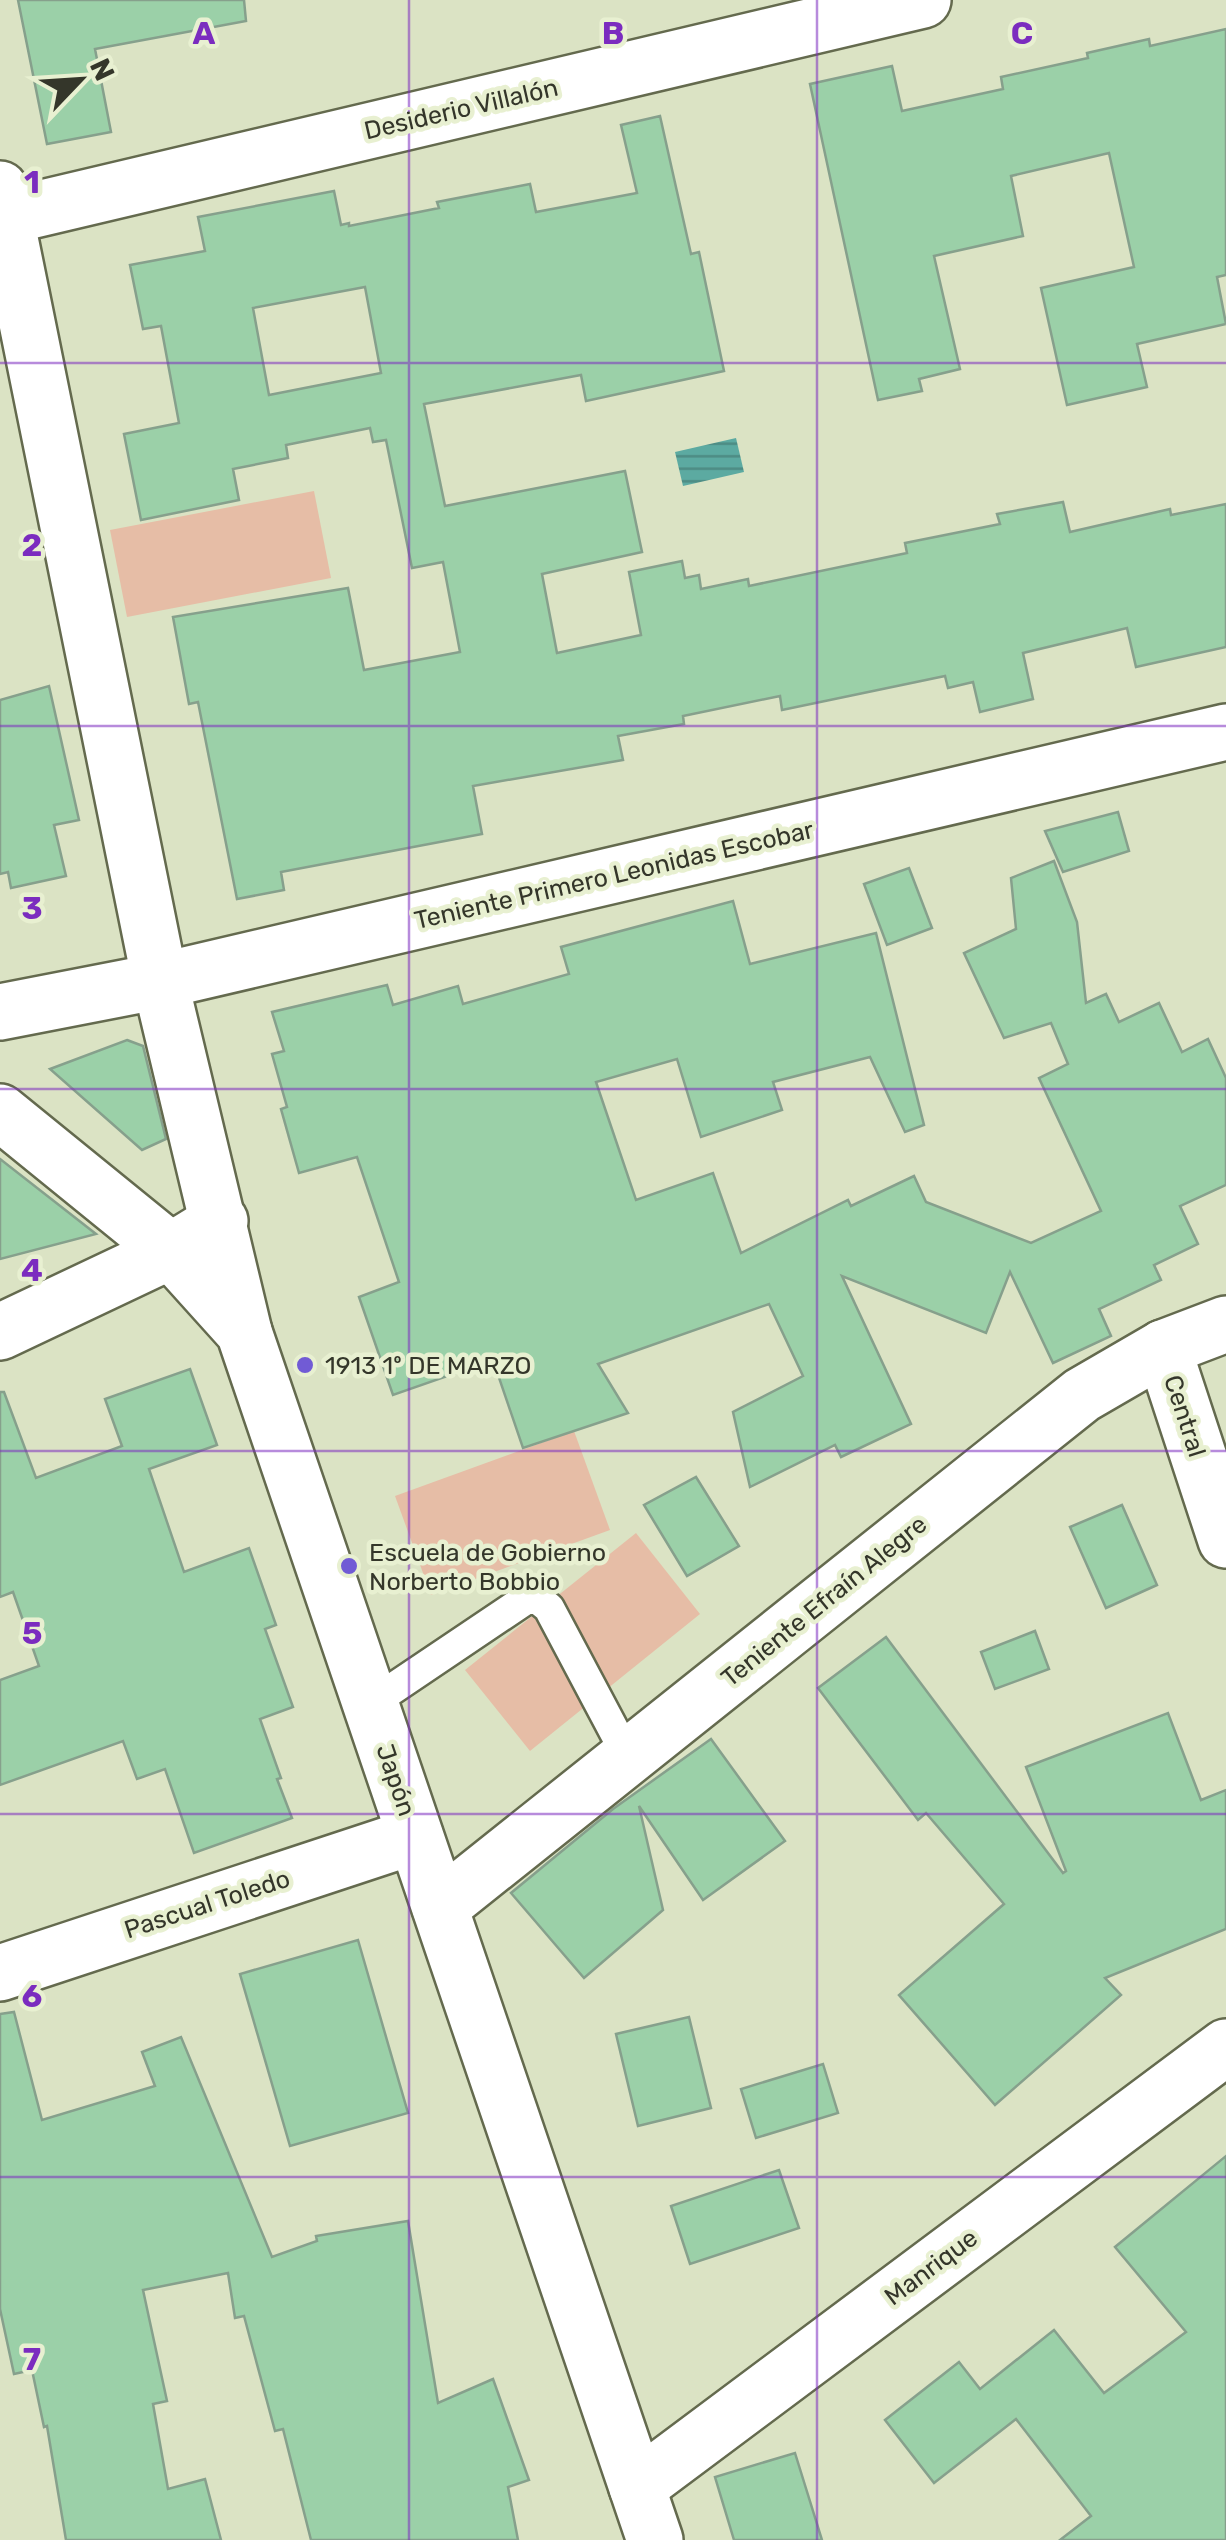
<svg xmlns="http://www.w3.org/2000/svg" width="1226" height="2540" font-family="Rubik,sans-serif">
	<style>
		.green { fill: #e6bda6 }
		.water { fill: url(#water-rules) }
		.building { fill: #9bd0a8; stroke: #86a08c; stroke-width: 2.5; fill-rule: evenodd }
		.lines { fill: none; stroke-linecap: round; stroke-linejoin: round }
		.lane-casing { stroke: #646a4e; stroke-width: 35 }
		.street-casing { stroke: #646a4e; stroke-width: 60 }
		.secondary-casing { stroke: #646a4e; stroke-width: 60 }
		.lane { stroke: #fff; stroke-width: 30 }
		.street { stroke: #fff; stroke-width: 55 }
		.secondary { stroke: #fff; stroke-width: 55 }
		.grid { fill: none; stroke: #7b2cbf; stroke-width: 2.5; stroke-opacity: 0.55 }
		.poi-dot { fill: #715bd5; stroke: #e8f0d1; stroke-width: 4 }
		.labels { text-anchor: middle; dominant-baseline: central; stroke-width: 9; stroke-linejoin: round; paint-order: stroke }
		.street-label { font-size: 25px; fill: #34362a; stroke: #e8f0d1 }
		.poi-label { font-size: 25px; fill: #34362a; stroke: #e8f0d1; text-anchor: start }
		.grid-label { font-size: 32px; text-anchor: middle; font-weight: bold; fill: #7b2cbf; stroke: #e8f0d1; stroke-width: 9; stroke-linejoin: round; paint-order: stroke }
	</style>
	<defs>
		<pattern id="water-rules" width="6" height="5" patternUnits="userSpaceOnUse" patternTransform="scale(2.5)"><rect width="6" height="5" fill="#5caaa1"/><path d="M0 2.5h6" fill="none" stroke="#4d8b83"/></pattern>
	</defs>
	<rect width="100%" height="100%" fill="#dbe3c4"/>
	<g class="green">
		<polygon points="314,491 331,578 127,617 110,530"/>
		<polygon points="574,1431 610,1530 431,1595 395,1496"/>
		<polygon points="636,1533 700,1614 530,1751 465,1670"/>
	</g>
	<polygon class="water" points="736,438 744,472 683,486 675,452"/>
	<g class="building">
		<polygon points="18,0 244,0 246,21 95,49 111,132 47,144"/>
		<polygon points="1226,29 1226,275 1217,277 1226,324 1137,344 1147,387 1067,405 1041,288 1134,267 1109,153 1011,176 1023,236 934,256 960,369 919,379 922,391 878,400 810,84 892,66 902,111 1003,89 1001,77 1088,58 1087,53 1149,39 1150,46"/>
		<path d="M660,116L691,254L699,252L724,371L586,401L581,375L424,404L445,506L625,471L642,552L542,574L557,653L641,635L629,572L682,561L685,578L699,575L701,589L748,579L749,586L907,553L905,543L1000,524L997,514L1063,502L1070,532L1170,509L1171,515L1226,504V647L1136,667L1127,628L1023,653L1033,699L980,712L973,682L948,688L945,676L782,710L780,696L683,716L684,724L618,736L623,760L473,786L482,834L281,872L284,890L237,899L198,702L189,704L173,617L348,588L364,670L460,652L443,562L412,568L386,440L373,442L370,428L286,445L288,458L233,469L239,500L141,520L124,434L179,423L161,326L143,329L130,265L205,251L198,217L334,191L341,225L349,223V226L439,208L437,202L530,184L536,212L637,193L621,125ZM365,287L381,373L269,395L253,308Z"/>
		<polygon points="49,686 79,820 54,825 66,876 11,888 8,872 0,874 0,700"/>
		<polygon points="1118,812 1129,851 1063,872 1045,831"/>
		<polygon points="1054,861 1077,922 1086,1003 1106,994 1119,1022 1159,1003 1182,1052 1208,1039 1226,1078 1226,1185 1180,1206 1198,1244 1154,1265 1161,1280 1099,1309 1111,1336 1053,1363 1010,1272 986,1333 842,1276 911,1424 841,1457 835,1445 750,1487 733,1412 803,1376 769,1304 598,1364 628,1413 523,1448 493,1360 393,1395 359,1297 399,1282 357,1157 299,1173 281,1109 287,1107 272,1054 284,1051 272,1012 387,985 393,1005 458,986 463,1004 569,974 561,947 733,901 750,964 876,933 924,1125 905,1132 870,1057 773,1082 782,1110 701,1137 677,1059 596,1082 636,1200 713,1173 741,1253 848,1200 851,1206 914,1176 926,1202 1031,1243 1101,1211 1039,1078 1068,1064 1051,1023 1004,1038 964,953 1016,929 1011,878"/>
		<polygon points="909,868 932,928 887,945 864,884"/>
		<polygon points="127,1040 143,1046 166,1139 142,1150 50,1069"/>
		<polygon points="0,1159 96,1234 0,1259"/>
		<polygon points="190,1369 217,1445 149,1469 184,1572 249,1548 276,1625 265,1629 293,1707 260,1719 281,1778 277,1779 292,1818 194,1853 165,1769 137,1779 123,1741 0,1785 0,1680 39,1666 13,1592 0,1597 0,1392 4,1392 36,1478 122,1446 105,1399"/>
		<polygon points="696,1477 739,1546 687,1576 644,1505"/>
		<polygon points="1122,1505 1157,1585 1106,1608 1070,1527"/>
		<polygon points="1035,1631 1049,1669 995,1689 981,1652"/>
		<polygon points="886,1637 1063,1873 1066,1871 1026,1767 1168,1713 1201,1800 1226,1790 1226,1929 1105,1978 1121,1995 995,2105 899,1995 1004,1904 926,1813 918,1820 818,1688"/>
		<polygon points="711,1739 785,1841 703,1900 639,1806 663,1910 584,1978 511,1893 613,1809"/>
		<polygon points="358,1940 408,2113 290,2146 240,1974"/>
		<polygon points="14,2012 42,2120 155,2086 142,2052 181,2037 272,2257 317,2241 316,2236 408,2221 438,2403 493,2379 529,2480 508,2487 518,2540 311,2540 283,2429 275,2431 244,2316 235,2318 228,2273 143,2290 167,2401 153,2404 168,2489 205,2479 221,2540 66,2540 47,2426 44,2427 32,2370 14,2374 0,2309 0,2014"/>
		<polygon points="689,2017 711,2108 638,2126 616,2034"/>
		<polygon points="823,2064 838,2113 756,2138 741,2089"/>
		<polygon points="1226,2156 1226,2540 1060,2540 1091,2516 1016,2419 934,2483 885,2420 959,2362 980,2389 1054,2330 1104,2393 1186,2332 1115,2247"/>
		<polygon points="779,2170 799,2228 690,2264 671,2206"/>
		<polygon points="795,2453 822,2540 734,2540 715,2477"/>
	</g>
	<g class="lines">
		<defs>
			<polyline id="lane" points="370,1704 526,1599 538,1599 549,1608 628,1757"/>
			<g id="street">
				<polyline points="0,189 160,981 244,1332"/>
				<polyline points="0,1012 160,981 1226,732"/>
				<polyline points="1163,1348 1226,1540"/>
				<polyline points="440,1907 1082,1395 1163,1348 1226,1324"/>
				<polyline points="0,1973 415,1836"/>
				<polyline points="637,2487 1226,2047"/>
			</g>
			<g id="secondary">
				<polyline points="0,218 923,0"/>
				<polyline points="0,1112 171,1251 244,1332 655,2540"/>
				<polyline points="0,1332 171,1251 220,1221"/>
			</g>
		</defs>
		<use href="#lane" class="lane-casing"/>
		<use href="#street" class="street-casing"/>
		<use href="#secondary" class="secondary-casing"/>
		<use href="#lane" class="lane"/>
		<use href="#street" class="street"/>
		<use href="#secondary" class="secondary"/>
	</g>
	<path class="grid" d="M409,0V2540M817,0V2540M0,363H1226M0,726H1226M0,1089H1226M0,1451H1226M0,1814H1226M0,2177H1226"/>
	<g class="poi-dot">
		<circle cx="305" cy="1365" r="10"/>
		<circle cx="349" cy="1566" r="10"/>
	</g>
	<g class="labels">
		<g class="street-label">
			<text transform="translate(461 109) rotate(-13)">Desiderio Villalón</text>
			<text transform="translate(614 875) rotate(-13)">Teniente Primero Leonidas Escobar</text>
			<text transform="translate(1185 1416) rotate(72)">Central</text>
			<text transform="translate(824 1601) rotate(-39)">Teniente Efraín Alegre</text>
			<text transform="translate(396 1780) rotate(71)">Japón</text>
			<text transform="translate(207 1904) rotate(-18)">Pascual Toledo</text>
			<text transform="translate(931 2267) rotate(-37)">Manrique</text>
		</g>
		<g class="poi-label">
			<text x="325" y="1365">1913 1º DE MARZO</text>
			<text x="369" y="1552">Escuela de Gobierno<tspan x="369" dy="29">Norberto Bobbio</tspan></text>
		</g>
	</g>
	<g class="grid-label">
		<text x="204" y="44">A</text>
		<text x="613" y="44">B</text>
		<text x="1022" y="44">C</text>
		<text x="32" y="193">1</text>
		<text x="32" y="556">2</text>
		<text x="32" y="919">3</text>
		<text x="32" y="1281">4</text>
		<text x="32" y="1644">5</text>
		<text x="32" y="2007">6</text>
		<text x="32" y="2370">7</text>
	</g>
	<g transform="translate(80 80) rotate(65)" stroke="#e8f0d1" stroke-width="8" paint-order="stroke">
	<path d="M0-8L18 38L0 25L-18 38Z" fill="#34362a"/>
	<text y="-15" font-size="28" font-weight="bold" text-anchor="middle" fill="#34362a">N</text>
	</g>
</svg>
